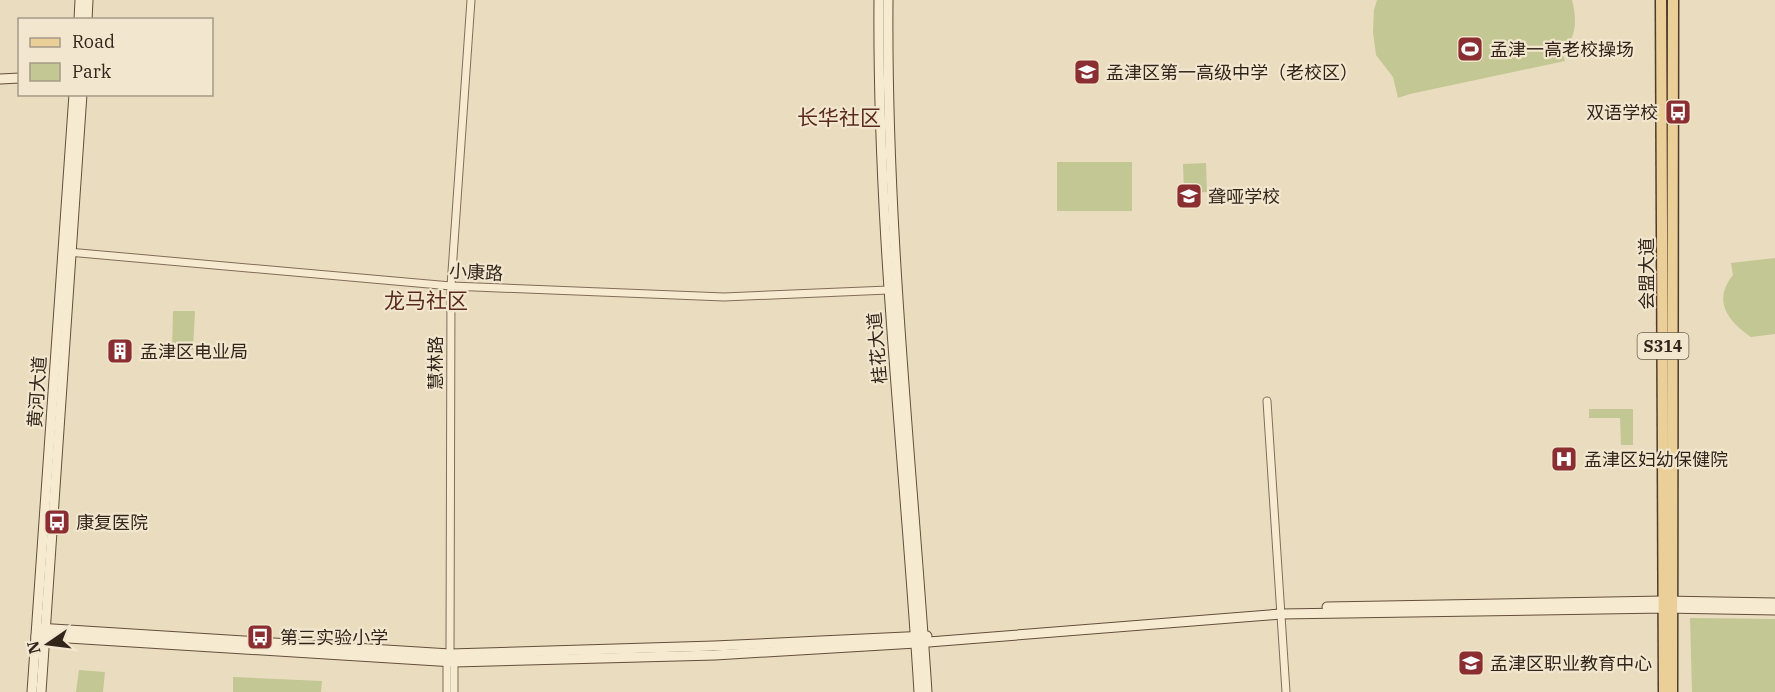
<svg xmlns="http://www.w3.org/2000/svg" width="1775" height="692" font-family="'IBM Plex Serif','Noto Sans SC',serif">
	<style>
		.green { fill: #c2c794 }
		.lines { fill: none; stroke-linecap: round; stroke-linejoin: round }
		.street-casing { stroke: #816d59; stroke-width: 9 }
		.secondary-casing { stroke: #634f3c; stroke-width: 11 }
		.primary-casing { stroke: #4f3c2d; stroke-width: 13 }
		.street { stroke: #f6ead1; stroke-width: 7 }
		.secondary { stroke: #f6ead1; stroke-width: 9 }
		.primary { stroke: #ebcf99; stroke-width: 10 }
		.labels { text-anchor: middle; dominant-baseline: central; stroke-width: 4.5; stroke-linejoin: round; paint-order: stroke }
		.shield { fill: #f2e7ce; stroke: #6c6051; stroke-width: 1.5 }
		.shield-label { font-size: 16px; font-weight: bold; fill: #32261c }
		.poi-label { font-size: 18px; fill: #32261c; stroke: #f2e7ce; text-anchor: start }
		.street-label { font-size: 18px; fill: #32261c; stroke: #f2e7ce }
		.quarter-label { font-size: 21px; fill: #5b2a1f; stroke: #f2e7ce }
	</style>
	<rect width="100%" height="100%" fill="#eadcbf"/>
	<g class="green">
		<path d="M1377,0H1572C1577,20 1577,37 1562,52L1565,61L1410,94L1398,98L1393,77L1376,55L1373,32L1374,10Z"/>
		<rect x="1057" y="162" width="75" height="49"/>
		<polygon points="1206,163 1207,192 1184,193 1183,164"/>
		<path d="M1775,258V334L1751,337C1728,321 1712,301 1733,275L1731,263Z"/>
		<polygon points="173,311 195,311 193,350 172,349"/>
		<polygon points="1589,409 1633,409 1633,445 1621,445 1620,418 1589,418"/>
		<polygon points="1690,618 1775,619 1775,692 1692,692"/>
		<polygon points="79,670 105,672 103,692 76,692"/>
		<polygon points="233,677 322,681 321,692 233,692"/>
	</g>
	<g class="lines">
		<defs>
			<g id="street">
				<polyline points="68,252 451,286 724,297 888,290"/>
				<polyline points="1267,401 1286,692"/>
				<polyline points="453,659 454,662 454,692"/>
				<polyline points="447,692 447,662 450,654 451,286 471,0"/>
			</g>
			<g id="secondary">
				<path d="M879,0C877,231 905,461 919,692"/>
				<path d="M888,0C886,231 912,461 927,692"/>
				<polyline points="79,20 80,0"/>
				<polyline points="87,20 88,0"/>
				<polyline points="0,79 20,78"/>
				<polyline points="1327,607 1664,601 1775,603"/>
				<polyline points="37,628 450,654 714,646 927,636"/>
				<polyline points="36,636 454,662 715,655 916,643 1281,614 1664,608 1775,610"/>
				<polyline points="32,692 74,94"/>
				<polyline points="41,692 82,94"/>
			</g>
			<g id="primary">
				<polyline points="1661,0 1664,692"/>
				<polyline points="1672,692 1673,0"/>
			</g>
		</defs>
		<use href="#street" class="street-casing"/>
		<use href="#secondary" class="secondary-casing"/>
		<use href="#primary" class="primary-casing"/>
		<use href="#street" class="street"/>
		<use href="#secondary" class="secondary"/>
		<use href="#primary" class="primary"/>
	</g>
	<defs>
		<symbol id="stadium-square" viewBox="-11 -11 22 22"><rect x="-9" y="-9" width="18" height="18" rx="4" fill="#8b2e31" stroke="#f2e7ce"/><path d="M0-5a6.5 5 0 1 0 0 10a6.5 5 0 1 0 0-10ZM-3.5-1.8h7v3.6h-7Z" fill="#fff"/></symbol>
		<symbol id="school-square" viewBox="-11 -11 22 22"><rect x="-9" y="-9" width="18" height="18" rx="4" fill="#8b2e31" stroke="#f2e7ce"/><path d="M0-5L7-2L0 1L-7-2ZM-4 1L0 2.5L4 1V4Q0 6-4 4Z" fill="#fff"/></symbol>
		<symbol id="bus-square" viewBox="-11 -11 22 22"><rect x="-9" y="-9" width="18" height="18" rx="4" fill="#8b2e31" stroke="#f2e7ce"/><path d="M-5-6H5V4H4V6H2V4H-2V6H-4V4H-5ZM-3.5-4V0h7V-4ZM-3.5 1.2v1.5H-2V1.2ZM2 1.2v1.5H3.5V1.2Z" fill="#fff"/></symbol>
		<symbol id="building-square" viewBox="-11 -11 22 22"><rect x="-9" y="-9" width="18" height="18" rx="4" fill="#8b2e31" stroke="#f2e7ce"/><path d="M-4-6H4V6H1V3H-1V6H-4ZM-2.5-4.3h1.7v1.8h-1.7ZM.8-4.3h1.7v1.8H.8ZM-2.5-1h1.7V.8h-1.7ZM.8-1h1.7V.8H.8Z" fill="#fff"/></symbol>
		<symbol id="hospital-square" viewBox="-11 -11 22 22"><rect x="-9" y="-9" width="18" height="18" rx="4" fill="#8b2e31" stroke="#f2e7ce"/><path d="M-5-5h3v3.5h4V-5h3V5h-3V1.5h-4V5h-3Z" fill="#fff"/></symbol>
	</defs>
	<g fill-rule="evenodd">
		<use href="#stadium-square" x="1455" y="34" width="30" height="30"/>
		<use href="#school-square" x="1072" y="57" width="30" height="30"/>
		<use href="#bus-square" x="1663" y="97" width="30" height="30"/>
		<use href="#school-square" x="1174" y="181" width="30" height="30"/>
		<use href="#building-square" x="105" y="336" width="30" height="30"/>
		<use href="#hospital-square" x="1549" y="444" width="30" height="30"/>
		<use href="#bus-square" x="42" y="507" width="30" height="30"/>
		<use href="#bus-square" x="245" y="622" width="30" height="30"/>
		<use href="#school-square" x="1456" y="648" width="30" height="30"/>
	</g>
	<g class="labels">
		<rect class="shield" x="1637.5" y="333" width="51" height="26" rx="4.5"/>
		<g class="shield-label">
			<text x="1663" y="346">S314</text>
		</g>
		<g class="poi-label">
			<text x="1490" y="49">孟津一高老校操场</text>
			<text x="1106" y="72">孟津区第一高级中学（老校区）</text>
			<text x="1658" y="112" text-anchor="end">双语学校</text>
			<text x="1208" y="196">聋哑学校</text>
			<text x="140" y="351">孟津区电业局</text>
			<text x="1584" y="459">孟津区妇幼保健院</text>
			<text x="76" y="522">康复医院</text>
			<text x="280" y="637">第三实验小学</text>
			<text x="1490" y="663">孟津区职业教育中心</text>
		</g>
		<g class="street-label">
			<text transform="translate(476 272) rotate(3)">小康路</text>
			<text transform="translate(1646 274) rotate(-90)">会盟大道</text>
			<text transform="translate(877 348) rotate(-95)">桂花大道</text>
			<text transform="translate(435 363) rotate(-90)">慧林路</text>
			<text transform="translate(37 392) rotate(-86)">黄河大道</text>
		</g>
		<g class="quarter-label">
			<text x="839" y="117">长华社区</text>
			<text x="426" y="300">龙马社区</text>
		</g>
	</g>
	<rect x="18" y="18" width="195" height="78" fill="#f2e7ce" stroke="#a59a87" stroke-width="1.5"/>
	<rect x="30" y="38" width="30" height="9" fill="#ebcf99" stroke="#a59a87" stroke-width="1.5"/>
	<text x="72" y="48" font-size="18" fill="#32261c">Road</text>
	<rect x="30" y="63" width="30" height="18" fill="#c2c794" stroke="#a59a87" stroke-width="1.5"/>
	<text x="72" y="78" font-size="18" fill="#32261c">Park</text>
	<g transform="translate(48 644) rotate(256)" stroke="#f2e7ce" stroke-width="4.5" paint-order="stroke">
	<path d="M0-4.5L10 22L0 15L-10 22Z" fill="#32261c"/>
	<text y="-9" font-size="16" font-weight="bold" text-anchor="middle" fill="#32261c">N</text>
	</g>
</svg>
